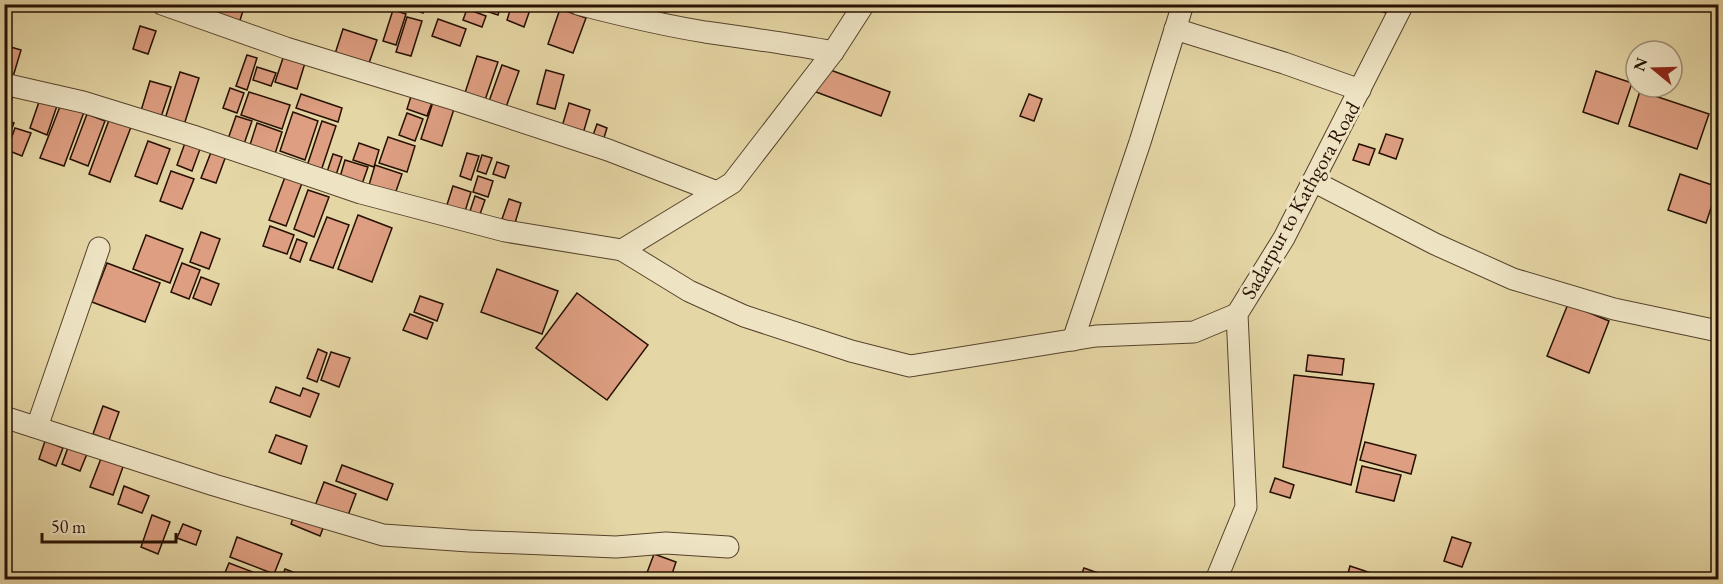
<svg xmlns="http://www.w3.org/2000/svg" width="1723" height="584" font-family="'EB Garamond',serif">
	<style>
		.building { fill: #dd9e81; stroke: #261002; stroke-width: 1.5 }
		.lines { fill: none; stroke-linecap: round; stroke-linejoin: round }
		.minor-casing { stroke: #56422b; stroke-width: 23 }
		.minor { stroke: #eee4c4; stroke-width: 21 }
		.labels { text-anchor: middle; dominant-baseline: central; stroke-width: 6; stroke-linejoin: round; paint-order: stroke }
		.street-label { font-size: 21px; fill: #261002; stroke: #eee4c4 }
	</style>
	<rect width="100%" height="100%" fill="#e5d6a5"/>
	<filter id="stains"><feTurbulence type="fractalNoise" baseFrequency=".00333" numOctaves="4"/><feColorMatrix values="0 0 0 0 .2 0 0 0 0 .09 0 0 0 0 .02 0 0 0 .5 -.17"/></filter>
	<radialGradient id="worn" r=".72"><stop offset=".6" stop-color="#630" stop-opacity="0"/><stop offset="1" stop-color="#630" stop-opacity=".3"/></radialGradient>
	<g class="building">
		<polygon points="222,4 245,4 238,27 217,20"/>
		<polygon points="398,4 426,4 423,13"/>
		<polygon points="482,4 501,4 498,15 480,9"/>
		<polygon points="512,4 532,4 524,27 507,20"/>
		<polygon points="652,4 668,4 663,20 649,16"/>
		<polygon points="1367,4 1398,4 1395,16 1366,6"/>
		<polygon points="467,9 486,16 482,27 463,20"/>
		<polygon points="560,9 586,18 573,53 548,44"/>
		<polygon points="393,10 406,14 396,45 383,41"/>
		<polygon points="407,17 422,21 411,56 396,52"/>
		<polygon points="438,19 466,29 460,46 432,36"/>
		<polygon points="140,26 156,31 148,54 133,49"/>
		<polygon points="343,29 377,40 367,69 334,57"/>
		<polygon points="4,45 21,50 12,80 4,78"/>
		<polygon points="247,55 257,58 247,90 236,86"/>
		<polygon points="284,55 305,63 297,89 275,82"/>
		<polygon points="477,56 498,62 484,103 464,96"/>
		<polygon points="502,65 519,71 505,110 488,104"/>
		<polygon points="257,67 276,73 271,86 253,80"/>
		<polygon points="825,68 890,92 881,116 816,92"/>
		<polygon points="546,70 564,75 555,109 537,104"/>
		<polygon points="1596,71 1632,83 1618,124 1583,112"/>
		<polygon points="180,72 199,78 183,128 164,122"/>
		<polygon points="150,81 171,87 160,120 140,114"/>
		<polygon points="230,88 244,93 237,113 223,108"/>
		<polygon points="413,90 434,97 427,116 407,109"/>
		<polygon points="4,91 14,94 4,119"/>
		<polygon points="1640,91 1709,114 1697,149 1629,126"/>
		<polygon points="249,92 290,105 282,129 241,115"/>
		<polygon points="301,94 342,108 338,122 296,108"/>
		<polygon points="1029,94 1042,99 1034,121 1020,116"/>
		<polygon points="41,96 58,103 47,135 30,128"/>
		<polygon points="433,102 454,109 442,146 421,139"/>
		<polygon points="569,103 590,110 582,137 561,130"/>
		<polygon points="61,104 84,112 64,166 40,158"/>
		<polygon points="293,112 318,121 305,160 280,151"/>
		<polygon points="407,113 423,119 415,141 399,135"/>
		<polygon points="87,114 105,121 88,166 70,159"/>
		<polygon points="236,116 252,121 244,144 228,139"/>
		<polygon points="7,120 14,123 5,147 4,127"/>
		<polygon points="109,120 131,127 110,182 89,174"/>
		<polygon points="322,121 336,126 321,171 307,166"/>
		<polygon points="257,123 282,132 274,157 249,148"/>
		<polygon points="597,124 607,128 602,144 591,141"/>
		<polygon points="15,128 31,133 22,156 7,150"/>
		<polygon points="1386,134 1403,139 1396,159 1379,153"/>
		<polygon points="388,137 415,146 407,172 379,163"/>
		<polygon points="148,141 170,149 157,184 135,176"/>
		<polygon points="185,143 200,149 192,171 177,165"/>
		<polygon points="359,143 379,150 374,167 353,160"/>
		<polygon points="1359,144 1375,149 1369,165 1353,160"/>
		<polygon points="213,147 227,153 216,183 201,178"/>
		<polygon points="467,153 479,156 471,180 460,176"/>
		<polygon points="333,154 342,157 335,178 326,175"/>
		<polygon points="482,155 492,158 486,174 477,171"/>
		<polygon points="345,160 368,167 362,184 340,177"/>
		<polygon points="497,162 509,166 505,178 493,174"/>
		<polygon points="375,165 402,174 395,194 369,185"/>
		<polygon points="171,171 194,179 182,209 160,201"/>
		<polygon points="1680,174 1718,187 1706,223 1668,210"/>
		<polygon points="478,176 493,181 488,197 473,192"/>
		<polygon points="285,177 302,183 286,226 269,220"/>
		<polygon points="453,186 471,192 463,218 445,211"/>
		<polygon points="308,190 329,197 314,237 294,229"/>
		<polygon points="475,196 485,200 479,217 469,214"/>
		<polygon points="509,199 521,203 515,223 502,219"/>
		<polygon points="358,215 392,228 372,282 338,269"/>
		<polygon points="327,217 349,225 333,268 310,260"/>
		<polygon points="270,226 294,235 287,254 263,246"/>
		<polygon points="201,232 220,239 209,269 190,262"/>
		<polygon points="146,235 183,249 170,283 133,269"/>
		<polygon points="297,239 307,243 300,262 290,258"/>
		<polygon points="107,263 160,283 145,322 92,302"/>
		<polygon points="182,263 200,270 189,299 171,292"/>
		<polygon points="497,269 558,291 542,334 481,312"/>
		<polygon points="201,277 219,284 211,305 193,298"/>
		<polygon points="577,293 648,345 607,400 536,348"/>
		<polygon points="420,296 443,304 437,321 414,312"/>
		<polygon points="1568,304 1609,321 1589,373 1547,356"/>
		<polygon points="410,314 433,323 427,339 403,330"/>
		<polygon points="318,349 327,353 317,382 307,378"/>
		<polygon points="331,352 350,358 339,387 321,380"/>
		<polygon points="1308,355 1344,359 1342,375 1306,371"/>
		<polygon points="1294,375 1374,384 1351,485 1283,467"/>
		<polygon points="276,387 300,396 303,388 319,394 310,417 270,402"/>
		<polygon points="103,406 119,412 109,440 93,434"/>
		<polygon points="276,435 307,446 301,464 269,452"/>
		<polygon points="45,441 63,448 56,466 39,459"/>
		<polygon points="70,442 89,449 80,471 62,464"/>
		<polygon points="1365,442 1416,455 1411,474 1360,460"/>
		<polygon points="102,456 124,464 113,495 90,487"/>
		<polygon points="342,465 393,484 387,500 336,481"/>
		<polygon points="1362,466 1401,475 1394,501 1356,492"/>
		<polygon points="1275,478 1294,485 1290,498 1270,492"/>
		<polygon points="324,482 356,494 347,518 315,506"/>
		<polygon points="124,486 149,496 142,513 118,504"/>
		<polygon points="295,512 325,523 320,536 291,524"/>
		<polygon points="152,515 170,522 158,554 141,547"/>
		<polygon points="183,524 201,531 196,545 177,538"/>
		<polygon points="237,537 282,554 274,574 230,557"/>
		<polygon points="1452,537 1471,543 1462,567 1444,561"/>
		<polygon points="654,554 676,562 670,580 645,578"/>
		<polygon points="229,563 258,574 256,580 222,580"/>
		<polygon points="1350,566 1383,577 1382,580 1346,580"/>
		<polygon points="1084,568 1098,573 1095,580 1079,580"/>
		<polygon points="285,569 306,577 305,580 281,580"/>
	</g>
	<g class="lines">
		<defs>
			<g id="minor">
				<polyline points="162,4 286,48 453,99 608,150 717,192"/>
				<path d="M578,4C620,15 662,25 705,32C748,38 791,44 833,52"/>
				<polyline points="1175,29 1284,63 1360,90"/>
				<polyline points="4,84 83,102 193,136 361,193 505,231 622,250 689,291 744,316 851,351 910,366 1096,336 1194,332 1237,314"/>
				<polyline points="1313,181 1435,244 1513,279 1614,309 1718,331"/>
				<polyline points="622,250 732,183 833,52 864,4"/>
				<polyline points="1073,340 1140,142 1183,4"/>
				<polyline points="4,417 214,485 383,535 469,541 616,547 666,543 728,547"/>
				<polyline points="37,427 99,248"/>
				<polyline points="1216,580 1246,507 1237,314 1284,238 1403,4"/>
			</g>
		</defs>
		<use href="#minor" class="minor-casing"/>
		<use href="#minor" class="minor"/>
	</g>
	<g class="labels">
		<g class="street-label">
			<text transform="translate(1300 200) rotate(-61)">Sadarpur to Kathgora Road</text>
		</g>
	</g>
	<rect width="1723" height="584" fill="none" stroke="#e5d6a5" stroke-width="24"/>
	<rect x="6" y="6" width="1711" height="572" fill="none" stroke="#261002" stroke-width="3"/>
	<rect x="12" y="12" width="1699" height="560" fill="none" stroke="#261002" stroke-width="1.5"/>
	<g transform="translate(1654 69) rotate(289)"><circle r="28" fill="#eee4c4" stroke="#9e8f76" stroke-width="1.5"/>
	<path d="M0-4.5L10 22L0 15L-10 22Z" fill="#8f2418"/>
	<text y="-9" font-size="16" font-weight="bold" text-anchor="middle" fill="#261002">N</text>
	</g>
	<path d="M42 533v9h134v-9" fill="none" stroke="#261002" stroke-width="3"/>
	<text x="51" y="533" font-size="18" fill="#261002" stroke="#eee4c4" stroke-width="4.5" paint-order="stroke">50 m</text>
	<rect width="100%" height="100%" filter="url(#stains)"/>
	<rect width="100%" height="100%" fill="url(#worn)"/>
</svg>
